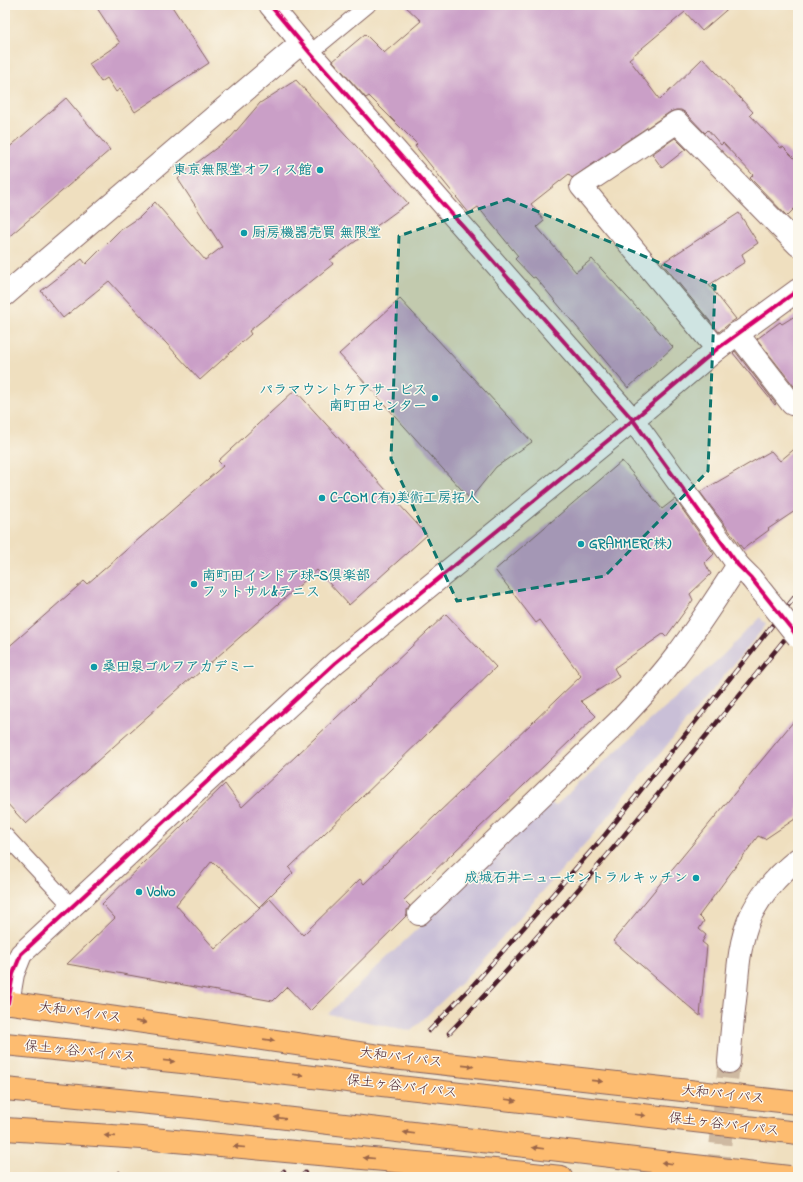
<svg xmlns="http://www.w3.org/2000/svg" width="803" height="1182" font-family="'Indie Flower','Klee One',sans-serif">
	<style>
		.industrial { fill: #c9bfd7 }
		.building { fill: #ca9fc7 }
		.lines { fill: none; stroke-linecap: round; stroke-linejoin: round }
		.tertiary-tunnel { stroke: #ceb9a1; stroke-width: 22; stroke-dasharray: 22 11; stroke-linecap: butt }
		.service-casing { stroke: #84625f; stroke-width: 17 }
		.minor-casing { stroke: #84625f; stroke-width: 24 }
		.tertiary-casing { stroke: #84625f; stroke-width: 24 }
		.trunk-casing { stroke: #84625f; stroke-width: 24 }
		.path { stroke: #84625f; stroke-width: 2.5; stroke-dasharray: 3 3; stroke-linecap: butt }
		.service { stroke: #fff; stroke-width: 15 }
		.minor { stroke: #fff; stroke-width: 22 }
		.tertiary { stroke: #fff; stroke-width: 22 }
		.trunk { stroke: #fdbc6f; stroke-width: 22 }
		.rail-casing { stroke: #4a1f2b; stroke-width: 4.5 }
		.rail { stroke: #fbf7ec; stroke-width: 3; stroke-dasharray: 9; stroke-linecap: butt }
		.minor-bridge-casing { stroke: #84625f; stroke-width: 24; stroke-linecap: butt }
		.motorway-bridge-casing { stroke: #84625f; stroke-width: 24; stroke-linecap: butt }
		.minor-bridge { stroke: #fff; stroke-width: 22 }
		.motorway-bridge { stroke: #fdbc6f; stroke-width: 22 }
		.cycleway-casing { stroke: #fbf7ec; stroke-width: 6 }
		.cycleway { stroke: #d6006c; stroke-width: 4 }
		.oneway { fill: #9b664a }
		.marked { fill: #0f766e; fill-opacity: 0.2; stroke: #0f766e; stroke-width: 3; stroke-dasharray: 8 5; stroke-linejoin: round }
		.culture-dot { fill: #0f9aa8; stroke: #fbf7ec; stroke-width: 1.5 }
		.labels { text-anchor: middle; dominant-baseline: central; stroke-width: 3; stroke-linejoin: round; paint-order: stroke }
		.culture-label { font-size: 14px; font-weight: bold; fill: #0d838f; stroke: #fbf7ec; text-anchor: start }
		.street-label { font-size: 14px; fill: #4a1f2b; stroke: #fbf7ec }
	</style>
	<rect width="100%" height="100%" fill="#fbf7ec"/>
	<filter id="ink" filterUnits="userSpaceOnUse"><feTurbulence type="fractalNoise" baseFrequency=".025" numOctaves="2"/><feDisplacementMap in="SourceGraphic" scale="8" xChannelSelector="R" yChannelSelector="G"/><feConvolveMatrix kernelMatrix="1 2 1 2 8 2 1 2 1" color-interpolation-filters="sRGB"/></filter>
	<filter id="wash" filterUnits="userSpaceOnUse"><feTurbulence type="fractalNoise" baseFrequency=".012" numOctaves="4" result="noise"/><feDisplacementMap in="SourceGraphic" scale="16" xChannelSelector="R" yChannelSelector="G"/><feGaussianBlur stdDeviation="0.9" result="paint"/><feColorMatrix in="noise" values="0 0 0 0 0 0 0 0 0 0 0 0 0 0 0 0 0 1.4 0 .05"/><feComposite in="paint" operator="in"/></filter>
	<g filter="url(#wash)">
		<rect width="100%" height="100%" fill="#efdfbf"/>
		<polygon class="industrial" points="760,617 766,625 598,829 466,978 411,1031 328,1014 550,802 555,806 722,656"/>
		<g id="blocks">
			<g class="building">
				<polygon points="95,5 171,5 209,63 135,112 120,89 116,92 107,78 101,82 89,64 120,43"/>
				<polygon points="404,5 732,5 702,31 685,12 629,59 660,100 703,58 753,112 750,115 781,148 783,147 798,162 798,205 787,216 750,178 753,175 723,143 721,145 708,130 705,133 686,113 681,110 676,110 670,112 572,178 569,174 531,204 544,221 537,227 576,272 592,259 673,347 628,388 535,277 533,278 515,259 518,256 478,207 469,213 415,146 417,144 369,96 366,98 333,61 365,34 384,53 421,21"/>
				<polygon points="296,80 408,203 330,260 333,264 249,331 251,334 200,380 109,281 63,318 41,291 82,259 86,264 119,231 140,217 155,202 205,260 222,247 178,179 186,171 231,137 260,103"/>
				<polygon points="66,98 110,150 5,240 5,151"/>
				<polygon points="675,138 686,149 662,168 652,154"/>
				<polygon points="739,213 758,243 742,254 745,262 709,285 736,319 730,323 719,332 662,263"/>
				<polygon points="400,299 532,442 496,467 470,499 339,354"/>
				<polygon points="798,314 798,389 797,390 757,339 780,322 782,324"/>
				<polygon points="735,351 776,404 775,405 733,353"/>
				<polygon points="295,390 427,535 349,605 317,570 193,678 192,677 26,824 5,801 5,650 84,581 87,584 223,466 218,461"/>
				<polygon points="798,446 798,509 768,529 769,530 743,549 700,492 771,451 780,461"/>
				<polygon points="622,461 662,509 675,499 714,554 705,563 711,574 690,594 693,600 666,637 663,634 614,668 619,677 581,701 596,716 404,900 410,906 407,910 407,915 310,1011 287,987 273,1001 67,964 115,918 102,904 225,784 242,807 446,614 496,667 289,868 293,873 259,907 212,861 176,905 215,949 270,899 303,935 360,879 364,884 581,676 540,620 536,623 495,570"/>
				<polygon points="798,716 798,817 765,839 758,836 699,916 704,921 699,929 706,935 702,942 707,946 700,1016 613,941"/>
			</g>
		</g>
	</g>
	<g filter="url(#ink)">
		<use href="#blocks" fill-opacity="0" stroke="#84625f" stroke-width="1"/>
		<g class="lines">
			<polyline class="tertiary-tunnel" points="717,1177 729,1062"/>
			<defs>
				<g id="service">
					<polyline points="310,53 368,5"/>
					<polyline points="5,835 72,907"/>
				</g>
				<g id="minor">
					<polyline points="270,5 310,53 633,420 738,565 751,578"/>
					<polyline points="5,295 301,43"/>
					<polyline points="737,333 792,404"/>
					<polyline points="717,349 581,186 677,122 798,245"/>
					<path d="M419,914L619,721C639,700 659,679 676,656C698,627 718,596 738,565"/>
					<polyline points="8,1003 13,974 21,954 335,663 633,420 717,349 798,290"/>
				</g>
				<path id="tertiary" d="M729,1062C731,1039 733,1016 736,992C738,966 740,939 751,915C762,893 779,874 798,859"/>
				<g id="trunk">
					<polyline points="5,1002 393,1058 798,1103"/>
					<polyline points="5,1129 142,1138 505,1171 561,1177"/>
				</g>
			</defs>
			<use href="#service" class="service-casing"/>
			<use href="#minor" class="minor-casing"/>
			<use href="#tertiary" class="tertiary-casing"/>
			<use href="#trunk" class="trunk-casing"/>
			<polyline class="path" points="115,1177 120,1171"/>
			<use href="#service" class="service"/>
			<use href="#minor" class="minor"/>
			<use href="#tertiary" class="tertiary"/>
			<use href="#trunk" class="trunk"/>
			<defs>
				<g id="rail">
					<polyline points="429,1031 474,984 605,835 798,593"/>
					<path d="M449,1033C573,903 684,762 798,623"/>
					<polyline points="278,1177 284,1171"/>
					<polyline points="301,1177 305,1173"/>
				</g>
			</defs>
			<use href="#rail" class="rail-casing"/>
			<use href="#rail" class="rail"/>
			<defs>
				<polyline id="minor-bridge" points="751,578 798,637"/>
				<g id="motorway-bridge">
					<polyline points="5,1044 192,1063 798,1133"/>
					<polyline points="5,1089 191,1107 789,1177"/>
				</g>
			</defs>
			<use href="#minor-bridge" class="minor-bridge-casing"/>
			<use href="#motorway-bridge" class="motorway-bridge-casing"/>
			<use href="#minor-bridge" class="minor-bridge"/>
			<use href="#motorway-bridge" class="motorway-bridge"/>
			<defs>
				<g id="cycleway">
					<polyline points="270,5 310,53 633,420 738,565 751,578 798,637"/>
					<polyline points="8,1003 13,974 21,954 335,663 633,420 717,349 798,290"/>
				</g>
			</defs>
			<use href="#cycleway" class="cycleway-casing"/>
			<use href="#cycleway" class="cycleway"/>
		</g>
		<defs><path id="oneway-solid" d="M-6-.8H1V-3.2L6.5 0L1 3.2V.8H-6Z"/></defs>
		<g class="oneway">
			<use href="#oneway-solid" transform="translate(141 1022) rotate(8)"/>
			<use href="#oneway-solid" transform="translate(269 1040) rotate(8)"/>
			<use href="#oneway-solid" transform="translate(169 1061) rotate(6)"/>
			<use href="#oneway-solid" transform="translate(468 1066) rotate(6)"/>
			<use href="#oneway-solid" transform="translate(298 1075) rotate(7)"/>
			<use href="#oneway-solid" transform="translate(597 1081) rotate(6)"/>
			<use href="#oneway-solid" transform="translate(511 1100) rotate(7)"/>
			<use href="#oneway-solid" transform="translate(640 1115) rotate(7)"/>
			<use href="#oneway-solid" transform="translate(280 1118) rotate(-173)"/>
			<use href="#oneway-solid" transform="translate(409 1133) rotate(-173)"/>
			<use href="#oneway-solid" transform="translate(110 1136) rotate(-176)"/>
			<use href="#oneway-solid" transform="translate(239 1147) rotate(-175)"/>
			<use href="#oneway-solid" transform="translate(538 1148) rotate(-173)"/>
			<use href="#oneway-solid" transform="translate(369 1158) rotate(-175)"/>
			<use href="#oneway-solid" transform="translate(667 1163) rotate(-173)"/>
		</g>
	</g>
	<path class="marked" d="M508,199L715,286L708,471L605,576L457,601L391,459L399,236Z"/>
	<g class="culture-dot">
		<circle cx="320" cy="170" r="4"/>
		<circle cx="244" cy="233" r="4"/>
		<circle cx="435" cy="398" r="4"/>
		<circle cx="322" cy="498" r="4"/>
		<circle cx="581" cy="544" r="4"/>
		<circle cx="194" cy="584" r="4"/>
		<circle cx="94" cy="667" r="4"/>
		<circle cx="696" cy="878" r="4"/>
		<circle cx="139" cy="892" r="4"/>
	</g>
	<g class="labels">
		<g class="culture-label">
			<text x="312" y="170" text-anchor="end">東京無限堂オフィス館</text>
			<text x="252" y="233">厨房機器売買 無限堂</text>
			<text x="427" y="390" text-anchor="end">パラマウントケアサービス<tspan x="427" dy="16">南町田センター</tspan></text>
			<text x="330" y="498">C-COM (有)美術工房拓人</text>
			<text x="589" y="544">GRAMMER(株)</text>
			<text x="202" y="576">南町田インドア球-S倶楽部<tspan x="202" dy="16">フットサル&amp;テニス</tspan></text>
			<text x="102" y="667">桑田泉ゴルフアカデミー</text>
			<text x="688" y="878" text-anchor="end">成城石井ニューセントラルキッチン</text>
			<text x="147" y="892">Volvo</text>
		</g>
		<g class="street-label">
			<text transform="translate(80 1013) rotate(8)">大和バイパス</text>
			<text transform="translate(80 1052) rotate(6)">保土ヶ谷バイパス</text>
			<text transform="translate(401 1058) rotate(7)">大和バイパス</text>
			<text transform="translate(402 1087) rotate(7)">保土ヶ谷バイパス</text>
			<text transform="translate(723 1095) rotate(6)">大和バイパス</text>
			<text transform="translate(724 1125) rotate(7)">保土ヶ谷バイパス</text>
		</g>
	</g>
	<rect width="803" height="1182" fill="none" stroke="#fbf7ec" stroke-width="20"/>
</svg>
